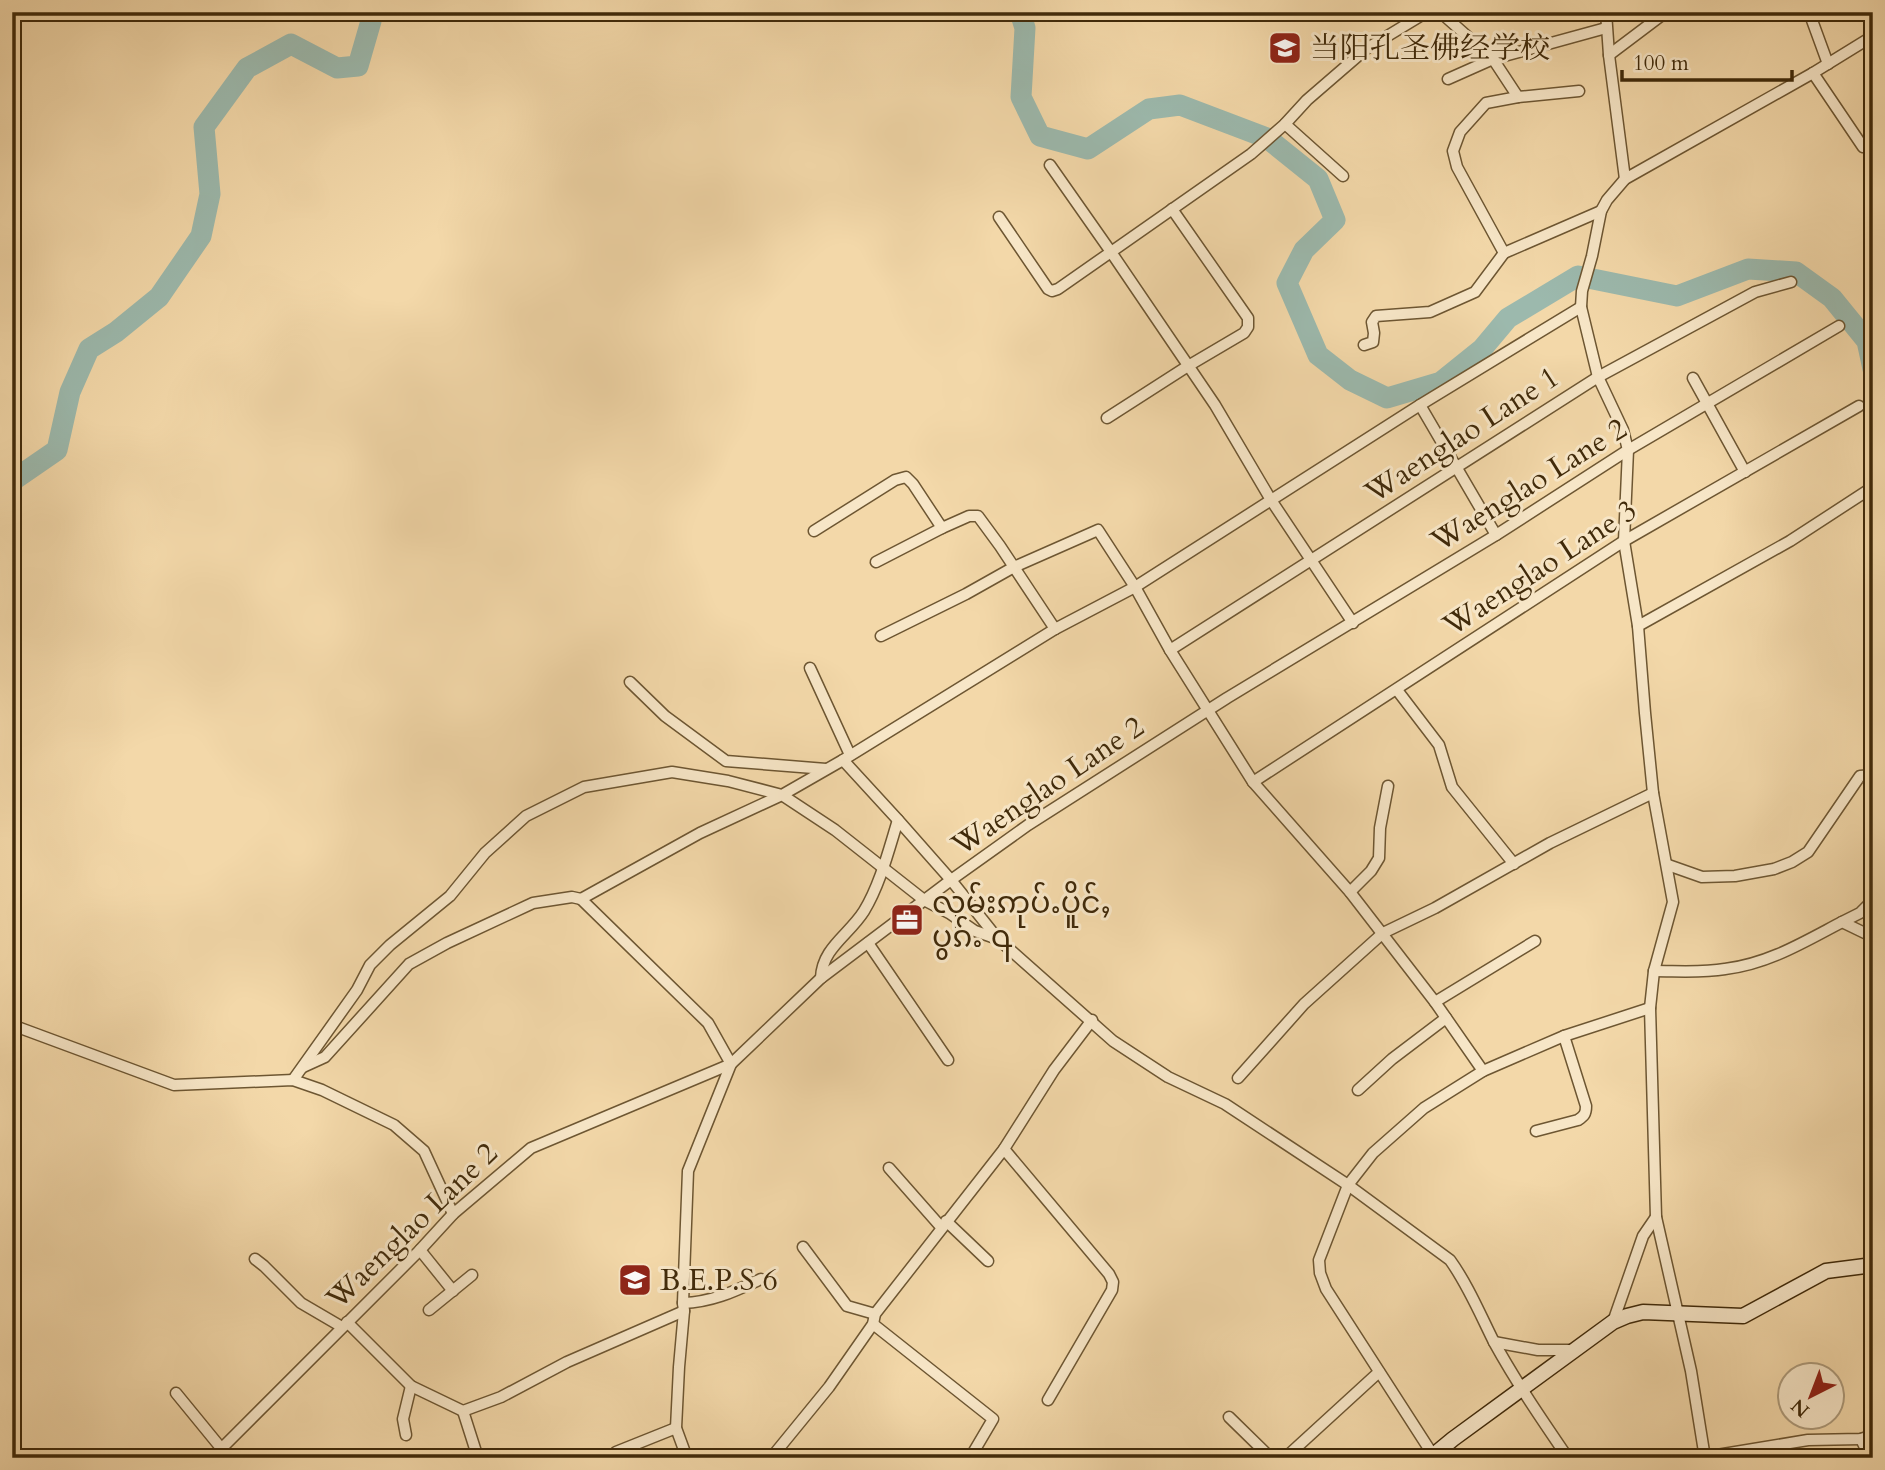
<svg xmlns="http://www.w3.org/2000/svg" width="1885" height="1470" font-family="Cardo,'Noto Serif SC','Noto Sans Myanmar',serif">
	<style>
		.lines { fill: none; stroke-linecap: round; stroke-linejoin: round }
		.river { stroke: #9cb9ad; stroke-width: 21 }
		.street-casing { stroke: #6d5632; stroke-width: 13 }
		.secondary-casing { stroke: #402a0a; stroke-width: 17 }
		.street { stroke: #f7e6c7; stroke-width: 10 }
		.secondary { stroke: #f7e6c7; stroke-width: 14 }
		.labels { text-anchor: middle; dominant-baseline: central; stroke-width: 6; stroke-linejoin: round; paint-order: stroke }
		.poi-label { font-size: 30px; fill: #402a0a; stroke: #f7e6c7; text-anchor: start }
		.street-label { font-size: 30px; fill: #402a0a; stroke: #f7e6c7 }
	</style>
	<rect width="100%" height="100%" fill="#f3d8a9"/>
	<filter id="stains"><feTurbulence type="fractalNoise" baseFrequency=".00286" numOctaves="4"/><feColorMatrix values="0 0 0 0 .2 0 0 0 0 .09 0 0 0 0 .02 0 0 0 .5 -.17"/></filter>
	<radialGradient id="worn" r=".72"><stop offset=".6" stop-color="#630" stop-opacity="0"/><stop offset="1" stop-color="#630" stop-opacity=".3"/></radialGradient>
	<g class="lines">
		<g class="river">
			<polyline points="1020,12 1025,28 1021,97 1040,136 1088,149 1149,109 1180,105 1267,138 1318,179 1335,220 1304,250 1287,283 1318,355 1350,380 1387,398 1441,382 1482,349 1508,318 1578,276 1677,296 1748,269 1796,272 1832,298 1867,341 1873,369"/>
			<polyline points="12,481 57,450 70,392 89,349 116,332 159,297 201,236 210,194 204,127 247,68 291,44 337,68 358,66 371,21 372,12"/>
		</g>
		<defs>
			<g id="street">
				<polyline points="1440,12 1493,59 1518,97 1486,103 1460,132 1453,151 1457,167 1504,253 1601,211"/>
				<polyline points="1606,12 1609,55 1625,179"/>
				<polyline points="1809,12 1828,64"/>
				<polyline points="1609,55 1666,12"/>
				<polyline points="1813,73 1863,147"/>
				<polyline points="1448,79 1493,59 1606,28"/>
				<polyline points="1518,97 1579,91"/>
				<polyline points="1285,124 1251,154 1111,252 1215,405 1271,500 1353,623"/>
				<polyline points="1343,176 1285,124 1307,100 1366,49 1427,12"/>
				<polyline points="999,217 1048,289 1052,291 1058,289 1111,252 1050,165"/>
				<polyline points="1871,313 1873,312"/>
				<polyline points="1364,345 1373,342 1374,333 1372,322 1376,316 1430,312 1475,292 1504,253"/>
				<polyline points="1693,378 1745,472"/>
				<polyline points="1420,405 1496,535"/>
				<polyline points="1107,418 1188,366 1244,333 1248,327 1248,318 1172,209"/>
				<polyline points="814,531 895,480 906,477 913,484 942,528 969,516 978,516 1000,546 1055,629"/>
				<polyline points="876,562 942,528"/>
				<polyline points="1638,626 1790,541 1873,487"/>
				<polyline points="881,636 966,594 1014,567 1098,530 1135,587 1170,650 1253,782 1350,892 1435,1002 1483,1071"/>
				<polyline points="1170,650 1598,377 1755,292 1791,282"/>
				<polyline points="810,668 850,755"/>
				<polyline points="630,682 665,716 726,761 826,769"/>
				<polyline points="1397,690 1439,745 1452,787 1514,864"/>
				<path d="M843,760L898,820L951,880L998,939L1113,1041L1168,1077L1225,1104L1348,1185L1450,1260C1468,1285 1480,1314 1494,1342C1516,1382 1542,1420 1568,1458"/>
				<polyline points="1253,782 1624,541 1859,406"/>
				<polyline points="1668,865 1702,877 1735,876 1774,869 1792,862 1808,852 1860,776 1873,775"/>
				<polyline points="1350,892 1371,871 1379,858 1380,828 1388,786"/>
				<polyline points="1842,922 1860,913 1873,900"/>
				<polyline points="868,943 948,1060"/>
				<path d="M1654,971C1678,971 1702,973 1725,969C1768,964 1804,942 1842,922L1873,937"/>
				<path d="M821,978C822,948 849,935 864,911C880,885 889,849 898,820"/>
				<polyline points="1435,1002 1535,941"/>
				<polyline points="12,1025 174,1085 293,1080 322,1090 394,1125 424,1151 453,1214"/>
				<polyline points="303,1067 325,1057 409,964 447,943 533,903 572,897 581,899"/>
				<polyline points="1238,1078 1304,1004 1383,933 1435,908 1550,843 1653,793"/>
				<polyline points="293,1080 357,990 370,965 390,945 450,896 485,853 526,816 584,787 672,772 728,781 782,795 843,760 1055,629 1135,587 1420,405 1581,307"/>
				<polyline points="1358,1090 1392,1059 1446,1018"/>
				<path d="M1536,1131L1578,1120C1584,1116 1586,1114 1586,1106L1564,1036"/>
				<polyline points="1004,1149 1109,1274 1113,1282 1112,1290 1048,1400"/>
				<polyline points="889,1168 941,1227"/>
				<polyline points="946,1221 988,1261"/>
				<polyline points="803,1247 847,1306 875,1314"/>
				<polyline points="420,1250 453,1291"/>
				<polyline points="255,1259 264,1266 301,1303 342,1327"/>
				<path d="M683,1303C713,1302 735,1291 761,1279"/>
				<polyline points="429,1310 472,1275"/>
				<polyline points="347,1322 411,1386 463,1411 501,1397 567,1362 684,1311"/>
				<polyline points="1613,1322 1643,1236 1656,1217"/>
				<polyline points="873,1324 993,1419 970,1458"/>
				<polyline points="1494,1342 1538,1350 1577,1350"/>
				<polyline points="176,1393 221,1448"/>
				<polyline points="463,1411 478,1458"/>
				<polyline points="1229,1417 1271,1458"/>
				<polyline points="406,1435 403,1419 411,1386"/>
				<polyline points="1861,1439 1870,1458"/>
				<polyline points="616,1452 676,1428"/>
				<polyline points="1433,1455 1326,1289 1320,1273 1319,1260 1348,1185 1373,1153 1424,1108 1483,1071 1564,1036 1650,1008"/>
				<polyline points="1705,1457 1808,1440 1861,1439 1873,1435"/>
				<polyline points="212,1458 420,1250 453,1214 531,1148 731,1064 821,978 951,880 1028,825 1227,698 1496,535 1628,450 1839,326"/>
				<polyline points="687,1458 676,1428 679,1367 684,1311 683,1303 688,1171 731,1064 708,1023 581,899 700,833 782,795 835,830 924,900 949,913 975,931 998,939"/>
				<polyline points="771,1458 829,1387 873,1324 875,1314 1004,1149 1054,1070 1092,1020"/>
				<polyline points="1285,1458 1379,1372"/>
				<polyline points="1705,1458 1691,1371 1656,1217 1650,1008 1654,971 1673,902 1653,793 1645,713 1638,626 1624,541 1628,450 1623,430 1598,377 1581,307 1582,291 1592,256 1601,211 1607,200 1625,179 1813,73 1873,36"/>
			</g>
			<polyline id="secondary" points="1430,1458 1453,1439 1613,1322 1627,1316 1643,1312 1743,1316 1826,1271 1873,1265"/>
		</defs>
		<use href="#street" class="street-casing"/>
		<use href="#secondary" class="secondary-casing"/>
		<use href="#street" class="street"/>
		<use href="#secondary" class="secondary"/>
	</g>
	<defs>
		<symbol id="school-square" viewBox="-11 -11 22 22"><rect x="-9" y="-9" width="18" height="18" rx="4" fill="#8f2418" stroke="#f7e6c7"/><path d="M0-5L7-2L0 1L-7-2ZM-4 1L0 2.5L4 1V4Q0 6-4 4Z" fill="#fff"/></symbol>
		<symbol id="office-square" viewBox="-11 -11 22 22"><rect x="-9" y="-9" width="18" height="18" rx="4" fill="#8f2418" stroke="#f7e6c7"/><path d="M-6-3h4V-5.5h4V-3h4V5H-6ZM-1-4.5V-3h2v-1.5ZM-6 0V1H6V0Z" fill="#fff"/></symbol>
	</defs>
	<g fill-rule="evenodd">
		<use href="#school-square" x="1266" y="29" width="38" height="38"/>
		<use href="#office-square" x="888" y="901" width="38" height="38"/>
		<use href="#school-square" x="616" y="1261" width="38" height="38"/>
	</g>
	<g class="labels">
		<g class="poi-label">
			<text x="1310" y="48">当阳孔圣佛经学校</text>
			<text x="932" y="903">လုမ်းဢုပ်ႉပိူင်ႇ<tspan x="932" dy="34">ပွၵ်ႉ ႖</tspan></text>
			<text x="660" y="1280">B.E.P.S 6</text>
		</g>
		<g class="street-label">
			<text transform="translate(1462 435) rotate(-33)">Waenglao Lane 1</text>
			<text transform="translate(1529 485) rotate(-32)">Waenglao Lane 2</text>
			<text transform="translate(1540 568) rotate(-33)">Waenglao Lane 3</text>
			<text transform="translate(1048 786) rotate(-34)">Waenglao Lane 2</text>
			<text transform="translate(412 1226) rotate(-44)">Waenglao Lane 2</text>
		</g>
	</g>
	<rect width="1885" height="1470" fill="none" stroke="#f3d8a9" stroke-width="42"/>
	<rect x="14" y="14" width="1857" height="1442" fill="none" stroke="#402a0a" stroke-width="3.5"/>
	<rect x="21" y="21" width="1843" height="1428" fill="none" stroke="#402a0a" stroke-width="2"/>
	<g transform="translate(1811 1396) rotate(222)"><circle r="33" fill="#f7e6c7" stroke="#ae9b7b" stroke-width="2"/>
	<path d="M0-5L12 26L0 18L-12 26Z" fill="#8f2418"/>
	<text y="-10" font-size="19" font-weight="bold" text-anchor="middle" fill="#402a0a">N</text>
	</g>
	<path d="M1622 70v10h170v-10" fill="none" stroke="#402a0a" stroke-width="3.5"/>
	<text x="1633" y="70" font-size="21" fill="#402a0a" stroke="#f7e6c7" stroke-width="5" paint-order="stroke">100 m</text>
	<rect width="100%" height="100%" filter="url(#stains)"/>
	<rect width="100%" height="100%" fill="url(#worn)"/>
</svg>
